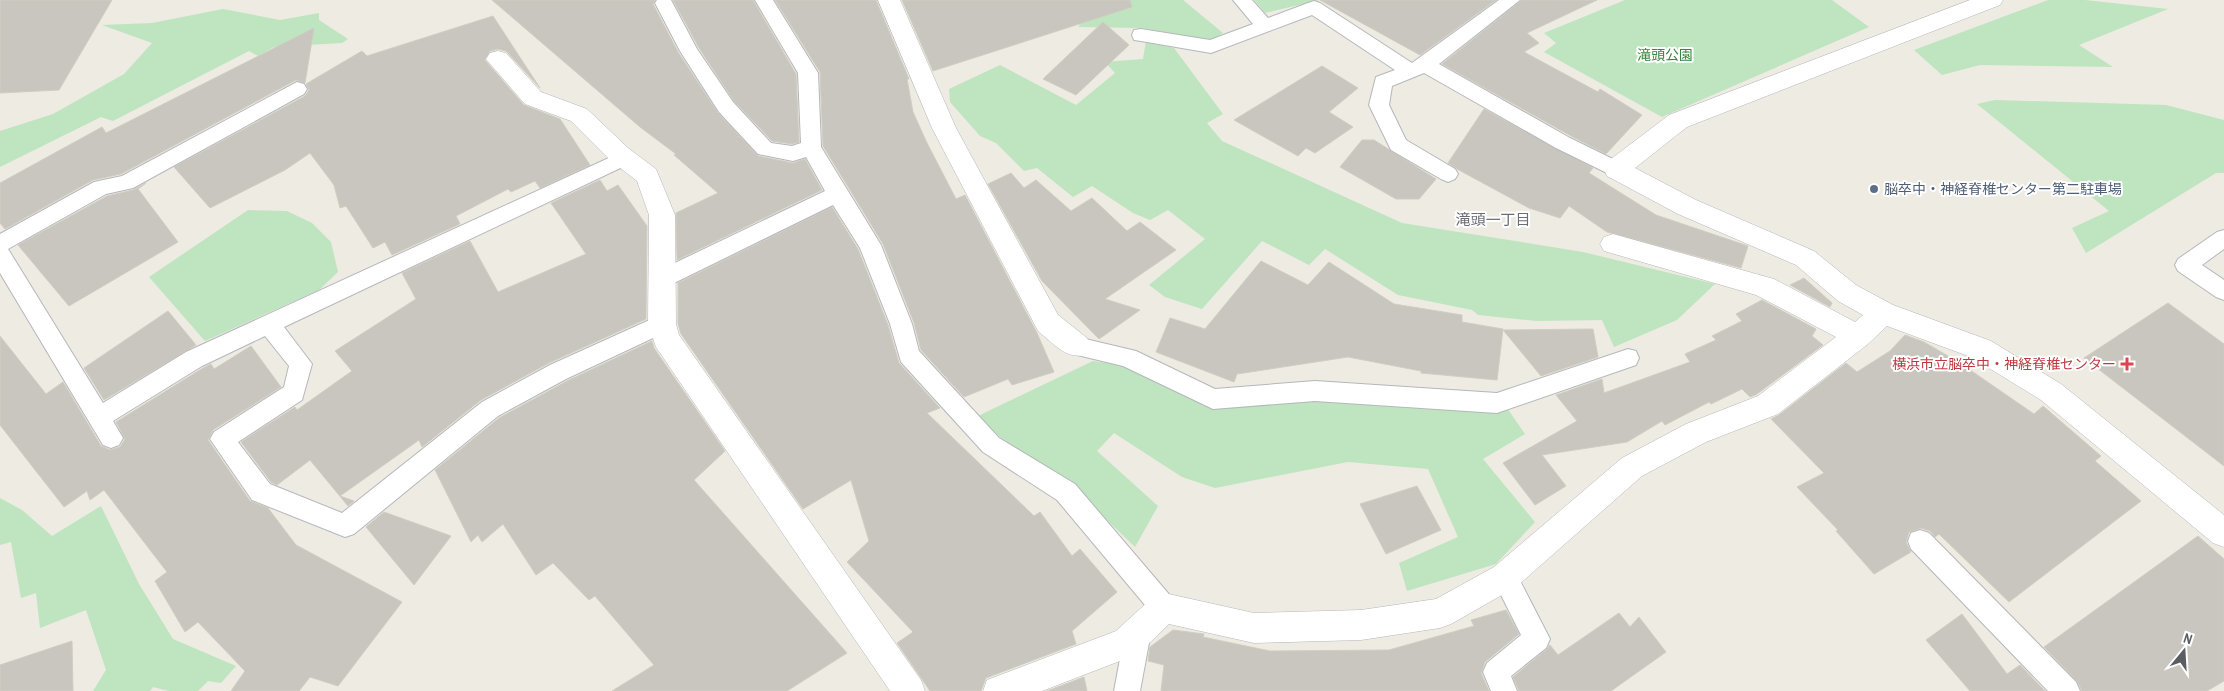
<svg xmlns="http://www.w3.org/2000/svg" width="2224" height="691" font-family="'Archivo Narrow','Noto Sans JP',sans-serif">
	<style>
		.green { fill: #bee5bf }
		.building { fill: #c8c6bf; stroke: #d1cdc0 }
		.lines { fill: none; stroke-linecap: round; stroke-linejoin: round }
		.service-casing { stroke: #b4b7bc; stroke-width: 2 }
		.minor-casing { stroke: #b4b7bc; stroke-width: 1 }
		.service { fill: #fff; fill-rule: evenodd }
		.minor { fill: #fff; fill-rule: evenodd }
		.service-dot { fill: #5c6f8a; stroke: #fff; stroke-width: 2 }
		.health-dot { fill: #e0444e; stroke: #fff; stroke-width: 2 }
		.labels { text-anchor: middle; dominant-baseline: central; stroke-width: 4; stroke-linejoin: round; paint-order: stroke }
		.park-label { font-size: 14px; fill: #36863d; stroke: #fff }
		.service-label { font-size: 14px; fill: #4e5e75; stroke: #fff; text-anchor: start }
		.health-label { font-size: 14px; fill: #be3a42; stroke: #fff; text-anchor: end }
		.neighbourhood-label { font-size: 15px; fill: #6b6f75; stroke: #fff }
	</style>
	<rect width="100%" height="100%" fill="#edebe2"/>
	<g class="green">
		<polygon points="1093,0 1183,0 1223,33 1211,41 1142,28 1078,27 1098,5"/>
		<polygon points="1254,0 1320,0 1265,13"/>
		<polygon points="1625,0 1832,0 1869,27 1662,117 1544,52 1556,43 1544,33"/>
		<polygon points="2048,0 2085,0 2168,9 2079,45 2113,67 1980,65 1942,75 1914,50"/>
		<polygon points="223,9 280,20 319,13 319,20 348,39 342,43 274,47 258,56 249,51 113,121 101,117 0,167 0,131 53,114 124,74 152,43 102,25 152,23"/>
		<polygon points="1146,41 1174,48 1223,114 1207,123 1222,141 1402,223 1583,252 1715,284 1677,320 1614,347 1602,320 1537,321 1478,315 1472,310 1398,295 1325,249 1309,265 1262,241 1202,309 1165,297 1149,285 1205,239 1168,210 1150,220 1133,213 1092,186 1073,197 1037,168 1024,171 996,143 980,136 950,102 949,89 1000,65 1076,105 1115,73 1105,62 1143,59"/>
		<polygon points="1995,100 2166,105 2224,120 2224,173 2216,173 2086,253 2072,228 2109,211 1977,104"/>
		<polygon points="248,210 287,211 312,223 331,242 338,272 319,290 205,341 149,277"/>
		<polygon points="1093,361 1127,366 1210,408 1316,399 1507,408 1525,434 1483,459 1535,522 1496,564 1407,591 1399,563 1458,537 1428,469 1348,462 1215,488 1182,477 1114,433 1097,451 1158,506 1135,547 1064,479 1003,440 978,416"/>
		<polygon points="0,498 22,510 52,536 101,506 139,584 173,639 236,666 221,683 208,681 198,691 169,691 153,687 150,691 93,691 106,670 86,610 40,628 36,593 21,598 11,542 0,545"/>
	</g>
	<g class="building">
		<polygon points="0,0 112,0 59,90 0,93"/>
		<polygon points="492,0 655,0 653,4 678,52 718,113 758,156 793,163 805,159 822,190 677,260 676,213 718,193 674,155 676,154 640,127"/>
		<polygon points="673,0 753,0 796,74 799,142 792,144 772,141 734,101 699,48"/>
		<polygon points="775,0 876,0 909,79 907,79 913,112 927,143 956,199 965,195 1037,333 1054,372 1012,385 1008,379 964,397 921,350 914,323 883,244 823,146 820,72"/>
		<polygon points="902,0 1130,0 1132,7 933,71"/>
		<polygon points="1320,0 1496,0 1420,55"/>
		<polygon points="1522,0 1597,0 1527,33 1539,43 1524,52 1598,92 1600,89 1642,115 1606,154 1571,136 1442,64"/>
		<polygon points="493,16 540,88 506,51 498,49 490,51 485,60 524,105 560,119 590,165 540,188 535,181 511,192 508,189 456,216 460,224 392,255 385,242 373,248 346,206 340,208 334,185 310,153 285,170 210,208 174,167 305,96 309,90 306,84 362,51 367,56"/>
		<polygon points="1103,22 1129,45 1076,95 1043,79"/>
		<polygon points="314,28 305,83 296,80 121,174 93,180 5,229 0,223 0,183 102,127 106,133"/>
		<polygon points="1322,66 1358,88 1329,112 1353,127 1315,153 1306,148 1298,156 1234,120"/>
		<polygon points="1484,109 1593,168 1589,173 1656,215 1748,246 1741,268 1607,232 1569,206 1560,218 1529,208 1457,169 1448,163"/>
		<polygon points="1362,140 1374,140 1436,179 1419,199 1396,199 1340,167"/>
		<polygon points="1011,173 1024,188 1036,180 1071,211 1092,198 1127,231 1140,222 1176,250 1105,299 1140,310 1099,339 1042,281 988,184"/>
		<polygon points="600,180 607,191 618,185 647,226 646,319 549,363 481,400 422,447 419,440 340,496 354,501 348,506 310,460 277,485 271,482 241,442 295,407 297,410 352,371 335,351 416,299 402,273 470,241 498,292 586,254 551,203"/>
		<polygon points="146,183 138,189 178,242 69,306 18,245 107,196 133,190"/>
		<polygon points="832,207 858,249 888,325 899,363 940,408 927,413 1034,516 1040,512 1072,556 1080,549 1117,592 1072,631 1076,644 986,678 981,691 930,691 897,643 913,632 847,562 869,541 851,480 803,509 681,334 678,324 678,283"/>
		<polygon points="1261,261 1308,285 1329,262 1394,304 1462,315 1462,322 1503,329 1497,380 1421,373 1421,371 1348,357 1237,374 1234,382 1156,352 1170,318 1205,329"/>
		<polygon points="1804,278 1832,303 1830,307 1790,285"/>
		<polygon points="1762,300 1816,329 1812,336 1823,345 1757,394 1750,397 1742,389 1711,404 1709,402 1665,425 1662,421 1627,442 1542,455 1566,486 1535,505 1503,463 1577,421 1556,395 1602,379 1604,393 1690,362 1685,354 1716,340 1712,336 1742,321 1736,314"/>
		<polygon points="2168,303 2224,344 2224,466 2084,358"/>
		<polygon points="168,311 196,345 104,400 84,368"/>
		<polygon points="1593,329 1598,357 1541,376 1503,330"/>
		<polygon points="1905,335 1924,342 1960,363 2034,414 2043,406 2101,456 2095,461 2141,501 2009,602 1939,534 1935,537 1930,531 1921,528 1909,532 1906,542 1911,552 1874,574 1836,531 1838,530 1797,487 1824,473 1771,419 1779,415 1846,363 1857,372 1890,351"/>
		<polygon points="0,336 46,394 63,382 101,446 110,450 120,447 125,439 116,422 203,368 211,364 214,369 251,346 281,387 213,430 208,440 250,501 268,508 296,545 402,602 338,686 310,677 299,691 231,691 245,671 198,622 185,632 155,581 167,572 104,490 90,500 87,491 64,507 0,425"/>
		<polygon points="652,341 654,348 725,451 694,480 847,653 787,691 612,691 654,665 595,596 589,600 553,563 536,575 503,524 482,542 478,535 471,542 435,470 499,418 567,381"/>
		<polygon points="1417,486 1441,530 1386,554 1360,504"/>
		<polygon points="384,512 451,536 414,585 366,527"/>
		<polygon points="2198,536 2224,559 2224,681 2207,691 2082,691 2077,681 2044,647"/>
		<polygon points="1506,610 1519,634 1485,662 1481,673 1489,691 1161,691 1164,665 1148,661 1150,647 1173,630 1204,634 1203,637 1270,651 1389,650 1474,626 1471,620"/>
		<polygon points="1619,613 1630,627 1639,617 1666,652 1611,691 1519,691 1513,677 1547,649 1550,645 1558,655"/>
		<polygon points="1962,614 2007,674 2020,665 2045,691 1970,691 1926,640"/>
		<polygon points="72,641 73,691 0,691 0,665"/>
		<polygon points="1084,677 1087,691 1047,691"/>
	</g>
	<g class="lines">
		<defs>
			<g id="service">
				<polygon points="657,0 671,0 697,49 733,102 771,143 792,146 801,143 798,73 755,0 773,0 818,73 821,147 881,245 912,324 919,351 999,438 1075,484 1173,599 1177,608 1173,617 1164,620 1155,617 1057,500 983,452 901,362 890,324 860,248 833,205 670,285 662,288 654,285 651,279 654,273 825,191 806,157 793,161 758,154 719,112 680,51 655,3"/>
				<polygon points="1233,0 1252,0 1268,18 1308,3 1314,1 1320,3 1412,63 1499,0 1520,0 1439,64 1570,138 1623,164 1626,169 1623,174 1616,177 1609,174 1556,148 1424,73 1392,86 1389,105 1406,140 1455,169 1458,174 1455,179 1448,182 1441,179 1391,150 1369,105 1376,77 1395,70 1312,15 1211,53 1141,41 1134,40 1132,35 1134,30 1141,29 1210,40 1253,24"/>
				<polygon points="297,82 304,84 307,89 304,94 133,188 106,194 8,249 103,403 186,352 624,151 631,153 634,158 631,163 284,327 312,364 302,400 238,442 270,484 342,513 482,402 550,365 654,318 662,315 670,318 673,324 670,330 566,379 498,416 354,534 345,537 252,500 210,439 214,432 284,387 289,366 265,336 202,366 113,421 123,438 119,445 111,448 103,445 0,273 0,234 94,182 122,176"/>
				<polygon points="2224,230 2224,249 2202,265 2224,280 2224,300 2216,297 2178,271 2175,265 2178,259 2217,232"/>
				<polygon points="1077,337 1136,351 1215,389 1315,381 1497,393 1628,349 1636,351 1639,358 1636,365 1497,413 1315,401 1213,409 1123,366 1069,353 1066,346 1069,339"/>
				<polygon points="1920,530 1929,533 2076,682 2080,691 2048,691 1911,549 1908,541 1911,533"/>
				<polygon points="1505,565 1514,569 1550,639 1546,648 1511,676 1517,691 1491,691 1483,672 1487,663 1521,635 1492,577 1496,569"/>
				<polygon points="1138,619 1147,623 1151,632 1140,691 1114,691 1125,632 1129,623"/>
			</g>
			<g id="minor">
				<path d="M878,0H900L956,128L1058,315L1087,338L1091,346L1087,354C1067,361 1053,343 1038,331L932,128Z"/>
				<polygon points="1970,0 2003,0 2000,5 1687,127 1635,168 1696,200 1814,251 1856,285 1893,305 1991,341 2061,384 2224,515 2224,547 2213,543 2041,400 1971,357 1887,326 1868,344 1778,414 1706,442 1642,476 1516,587 1451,624 1440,628 1361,640 1254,643 1169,624 1138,654 1042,691 983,691 987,680 1116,631 1153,597 1164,593 1254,613 1361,610 1436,599 1494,567 1622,458 1686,424 1758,396 1836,337 1756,295 1604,251 1600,244 1604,237 1613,234 1774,279 1855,322 1863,315 1838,301 1796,265 1678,214 1607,176 1604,169 1607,162 1669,115"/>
				<polygon points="498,51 506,53 541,92 587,109 628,148 656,169 675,215 676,324 679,335 921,680 925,691 890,691 656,347 648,324 649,215 637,181 610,160 571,121 525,104 486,59 490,53"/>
			</g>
		</defs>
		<use href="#service" class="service-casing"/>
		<use href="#minor" class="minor-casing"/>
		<use href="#service" class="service"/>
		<use href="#minor" class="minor"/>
	</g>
	<circle class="service-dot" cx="1874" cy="189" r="5"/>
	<path class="health-dot" d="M2124.5 356.5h5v5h5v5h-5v5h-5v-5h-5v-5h5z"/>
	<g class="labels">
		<g class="park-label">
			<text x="1665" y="55">滝頭公園</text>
		</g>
		<g class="service-label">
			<text x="1884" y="189">脳卒中・神経脊椎センター第二駐車場</text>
		</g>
		<g class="health-label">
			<text x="2116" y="364">横浜市立脳卒中・神経脊椎センター</text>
		</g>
		<g class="neighbourhood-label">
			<text x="1493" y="219">滝頭一丁目</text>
		</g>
	</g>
	<g transform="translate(2184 651) rotate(18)" stroke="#ffffff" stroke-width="4" paint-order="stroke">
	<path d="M0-4L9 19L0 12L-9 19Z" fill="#5a5e63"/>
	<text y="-8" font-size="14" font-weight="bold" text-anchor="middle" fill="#5a5e63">N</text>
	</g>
</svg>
